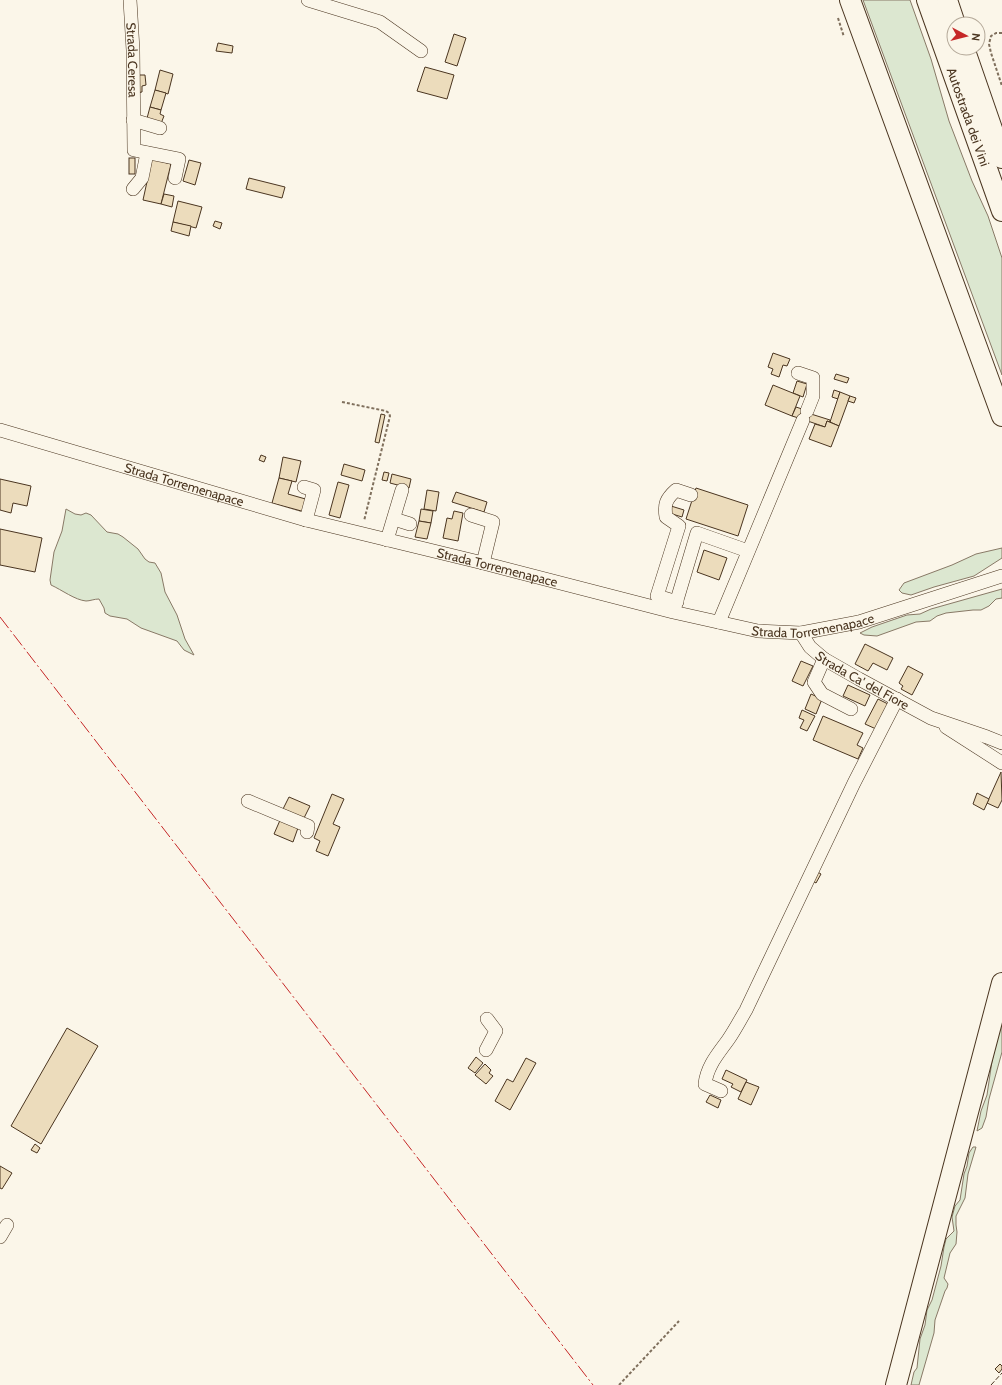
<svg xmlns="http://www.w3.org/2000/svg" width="1002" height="1385" font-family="Cabin,sans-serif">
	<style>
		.green { fill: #dce7d0; stroke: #887966 }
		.building { fill: #ecdcbc; stroke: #4a3520 }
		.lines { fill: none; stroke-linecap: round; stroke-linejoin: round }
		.minor-casing { stroke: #4a3520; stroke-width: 14 }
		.highway-casing { stroke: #4a3520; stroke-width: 22 }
		.path { stroke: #7f6f5c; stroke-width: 2; stroke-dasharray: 3 2; stroke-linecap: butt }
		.minor { stroke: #fbf6e9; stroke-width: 13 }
		.highway { stroke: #fbf6e9; stroke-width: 20 }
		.fence { stroke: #4a3520; stroke-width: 1; stroke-dasharray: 5 2; stroke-linecap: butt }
		.power { stroke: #c62828; stroke-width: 1; stroke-dasharray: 14 3 2 3; stroke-linecap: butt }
		.labels { text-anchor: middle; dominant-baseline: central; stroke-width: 3; stroke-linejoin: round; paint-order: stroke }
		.street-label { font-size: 13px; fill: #4a3520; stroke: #fbf6e9 }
	</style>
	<rect width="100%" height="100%" fill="#fbf6e9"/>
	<g class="green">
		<polygon points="863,0 910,0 931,59 949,121 972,181 988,216 1002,258 1002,375"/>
		<path d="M66,509L75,514L81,515L86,513L91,515L107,532L118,534L123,537L138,549L145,559L149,562L155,563L161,573L165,592L177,615L185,639L194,655L184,650L177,641L141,628L127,619L110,616L105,613L104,608L99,599C94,599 90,601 86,601C75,600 62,590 51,585L50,580L54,552L62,531Z"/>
		<polygon points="1002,548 1002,558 974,576 934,587 911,595 902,593 899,590 904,583 952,565 976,554"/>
		<polygon points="1002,589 1002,598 996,599 989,606 981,610 973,610 946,613 937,616 930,621 916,622 877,636 864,635 860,633 872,627 907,615 920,614 931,609"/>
		<polygon points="1002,1017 1002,1052 989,1099 986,1117 982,1128 977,1131 981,1111 987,1095 992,1061"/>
		<polygon points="973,1147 976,1147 968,1174 965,1198 956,1216 956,1225 957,1232 956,1244 950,1253 944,1278 948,1284 947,1288 945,1291 935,1320 934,1333 919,1385 911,1385 914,1372 917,1368 920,1339 925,1325 927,1310 932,1300 941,1266 944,1247 946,1239 954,1231 952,1217 955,1206 960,1200 964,1174 967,1166 969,1153"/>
	</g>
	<g class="building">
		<polygon points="454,34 466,38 457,66 445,62"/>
		<polygon points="218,43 233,46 232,53 216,51"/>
		<polygon points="425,67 454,75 447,99 417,91"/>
		<polygon points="160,70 173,74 168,94 155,90"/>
		<polygon points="135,75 145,75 146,85 142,86 142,92 136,93"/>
		<polygon points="155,90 166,93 161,110 150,107"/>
		<polygon points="150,107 161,110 160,114 164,116 160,126 146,122"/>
		<rect x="129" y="158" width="6" height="16"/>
		<polygon points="152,159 171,164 161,204 143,200"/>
		<polygon points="189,160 201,163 195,185 183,181"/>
		<polygon points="249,178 285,187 282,198 246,189"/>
		<polygon points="164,194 174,196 172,207 161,204"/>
		<polygon points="178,201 202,207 196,228 173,222"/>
		<polygon points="215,221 222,223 220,229 213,226"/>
		<polygon points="173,222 191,226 189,236 171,231"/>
		<polygon points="773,353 790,359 787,366 783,365 779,377 771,374 773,369 768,367"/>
		<polygon points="836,374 849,378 847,383 834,379"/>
		<polygon points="797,381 807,384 803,397 793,393"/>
		<polygon points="773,385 800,396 792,416 765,405"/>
		<polygon points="834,390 840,392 838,399 832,397"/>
		<polygon points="840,392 850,396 839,426 830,422"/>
		<polygon points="850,396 856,398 854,403 848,401"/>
		<polygon points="796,407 805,410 802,419 792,416"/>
		<polygon points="381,414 385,415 379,443 375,442"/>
		<polygon points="811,414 830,420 830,422 827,421 825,427 802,419"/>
		<polygon points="827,421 839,426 831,447 809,439 815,424 825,427"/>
		<polygon points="261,455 266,457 264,462 259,460"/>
		<polygon points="283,457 301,461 296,482 279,478"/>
		<polygon points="344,464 365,470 362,481 341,475"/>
		<polygon points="384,472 389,473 387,481 382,480"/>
		<polygon points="392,474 411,479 409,488 390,483"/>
		<polygon points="279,478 292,481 288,494 309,500 305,512 272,503"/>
		<polygon points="0,479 31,486 27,506 13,503 11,513 0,510"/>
		<polygon points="338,482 349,485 340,518 329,515"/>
		<polygon points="696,488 748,505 738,536 686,519"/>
		<polygon points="427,490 439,492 436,511 424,509"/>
		<polygon points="456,492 487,502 484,512 452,502"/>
		<polygon points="671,506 684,510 682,517 669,513"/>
		<polygon points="421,509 433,511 431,523 419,521"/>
		<polygon points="454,511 463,513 458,541 443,538 447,518 452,519"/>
		<polygon points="419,521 431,523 427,539 415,537"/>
		<polygon points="0,529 42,538 35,572 0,565"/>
		<polygon points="704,550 727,558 719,580 697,572"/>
		<polygon points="865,644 893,658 887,670 873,663 868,671 855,664"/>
		<polygon points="801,661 813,666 803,686 792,681"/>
		<polygon points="908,666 923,674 912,695 901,689 903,686 899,683"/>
		<polygon points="848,685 870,695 865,706 843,696"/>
		<polygon points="811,694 822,699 816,714 805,709"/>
		<polygon points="878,699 888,704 876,729 865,724"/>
		<polygon points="802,710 815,716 807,731 800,728 804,720 799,718"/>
		<polygon points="823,716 863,733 857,745 863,748 858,759 813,740"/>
		<polygon points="1001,772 1002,800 998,808 987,803"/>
		<polygon points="977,793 989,799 984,810 973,804"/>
		<polygon points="332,794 344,799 333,824 340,827 328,856 316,851 320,841 314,838"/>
		<polygon points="289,797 310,806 304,818 283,809"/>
		<polygon points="281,818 299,825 293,842 274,834"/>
		<polygon points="816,871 821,874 816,883 811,880"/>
		<polygon points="67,1028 98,1046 41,1144 11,1126"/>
		<polygon points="476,1057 483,1063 475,1073 468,1068"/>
		<polygon points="526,1058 536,1063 510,1110 495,1101 507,1079 513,1082"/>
		<polygon points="485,1064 491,1070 489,1073 493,1076 486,1084 475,1075"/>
		<polygon points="726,1070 747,1080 741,1092 731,1087 733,1084 722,1079"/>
		<polygon points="746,1082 759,1087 751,1105 738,1099"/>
		<polygon points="710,1095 721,1100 718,1108 706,1102"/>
		<polygon points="35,1144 40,1148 37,1153 31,1150"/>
		<polygon points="0,1166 12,1173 2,1189 0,1188"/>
		<polygon points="1000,1364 1002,1366 1002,1369 999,1373 995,1369"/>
	</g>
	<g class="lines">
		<defs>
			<g id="minor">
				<path id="s1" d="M130,0L133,50L134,150L179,159L175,178"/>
				<polyline points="308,0 380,22 421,51"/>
				<polyline points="133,120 160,128"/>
				<polyline points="133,189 142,178 147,153"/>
				<polyline points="798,373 813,378 813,396 807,411"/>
				<path id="s2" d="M0,430L306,520L483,563L673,612L758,631L801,633L859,622L1002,576"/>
				<polyline points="304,487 314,490 306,520"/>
				<polyline points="471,515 493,522 483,563"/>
				<polyline points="394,519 410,524"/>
				<polyline points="387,540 402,490"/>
				<path d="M677,602L657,596L679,526L666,517C664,504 666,499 676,490L691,495"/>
				<polyline points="674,610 697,533 748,551"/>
				<polyline points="719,622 803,420"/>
				<path id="s3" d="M801,633L810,647L824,659L859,679L931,718L987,737L1002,743"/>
				<polyline points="824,659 814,682 822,694 851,709"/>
				<polyline points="946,727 1002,763"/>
				<polyline points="248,801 308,826 307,832"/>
				<polyline points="486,1050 496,1031 487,1019"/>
				<path d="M721,1091L705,1084C707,1066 718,1054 728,1040C735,1030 740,1020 746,1010L854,783L897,699"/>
				<polyline points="0,1237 7,1225"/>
			</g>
			<g id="highway">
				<polyline points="850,0 1002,416"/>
				<path id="s4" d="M927,0L1002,211"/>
				<polyline points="947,0 955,24"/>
				<polyline points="964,48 1002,158"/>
				<polyline points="896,1385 1002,983"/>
			</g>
		</defs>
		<use href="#minor" class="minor-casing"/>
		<use href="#highway" class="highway-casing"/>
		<g class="path">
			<polyline points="838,18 844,37"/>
			<polyline points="1002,33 996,33 991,36 989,44 991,53 1002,86"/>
			<polyline points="342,402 386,411 389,413 390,416 364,521"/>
			<polyline points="619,1385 679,1321"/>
		</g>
		<use href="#minor" class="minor"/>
		<use href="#highway" class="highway"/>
		<polyline class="fence" points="991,1385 1002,1373"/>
		<polyline class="power" points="0,617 593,1385"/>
	</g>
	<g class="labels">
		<g class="street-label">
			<text stroke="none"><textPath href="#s1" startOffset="60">Strada Ceresa</textPath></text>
			<text stroke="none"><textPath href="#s4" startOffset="124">Autostrada dei Vini</textPath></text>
			<text stroke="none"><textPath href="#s2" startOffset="192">Strada Torremenapace</textPath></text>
			<text stroke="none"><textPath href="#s2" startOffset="516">Strada Torremenapace</textPath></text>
			<text stroke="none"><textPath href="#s2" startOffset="840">Strada Torremenapace</textPath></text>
			<text stroke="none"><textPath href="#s3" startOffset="79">Strada Ca' del Fiore</textPath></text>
		</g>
	</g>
	<g transform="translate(966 36) rotate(97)"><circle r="19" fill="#fbf6e9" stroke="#b4a999"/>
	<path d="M0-3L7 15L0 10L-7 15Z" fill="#c62828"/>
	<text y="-6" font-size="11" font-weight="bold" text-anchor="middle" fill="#4a3520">N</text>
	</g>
</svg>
